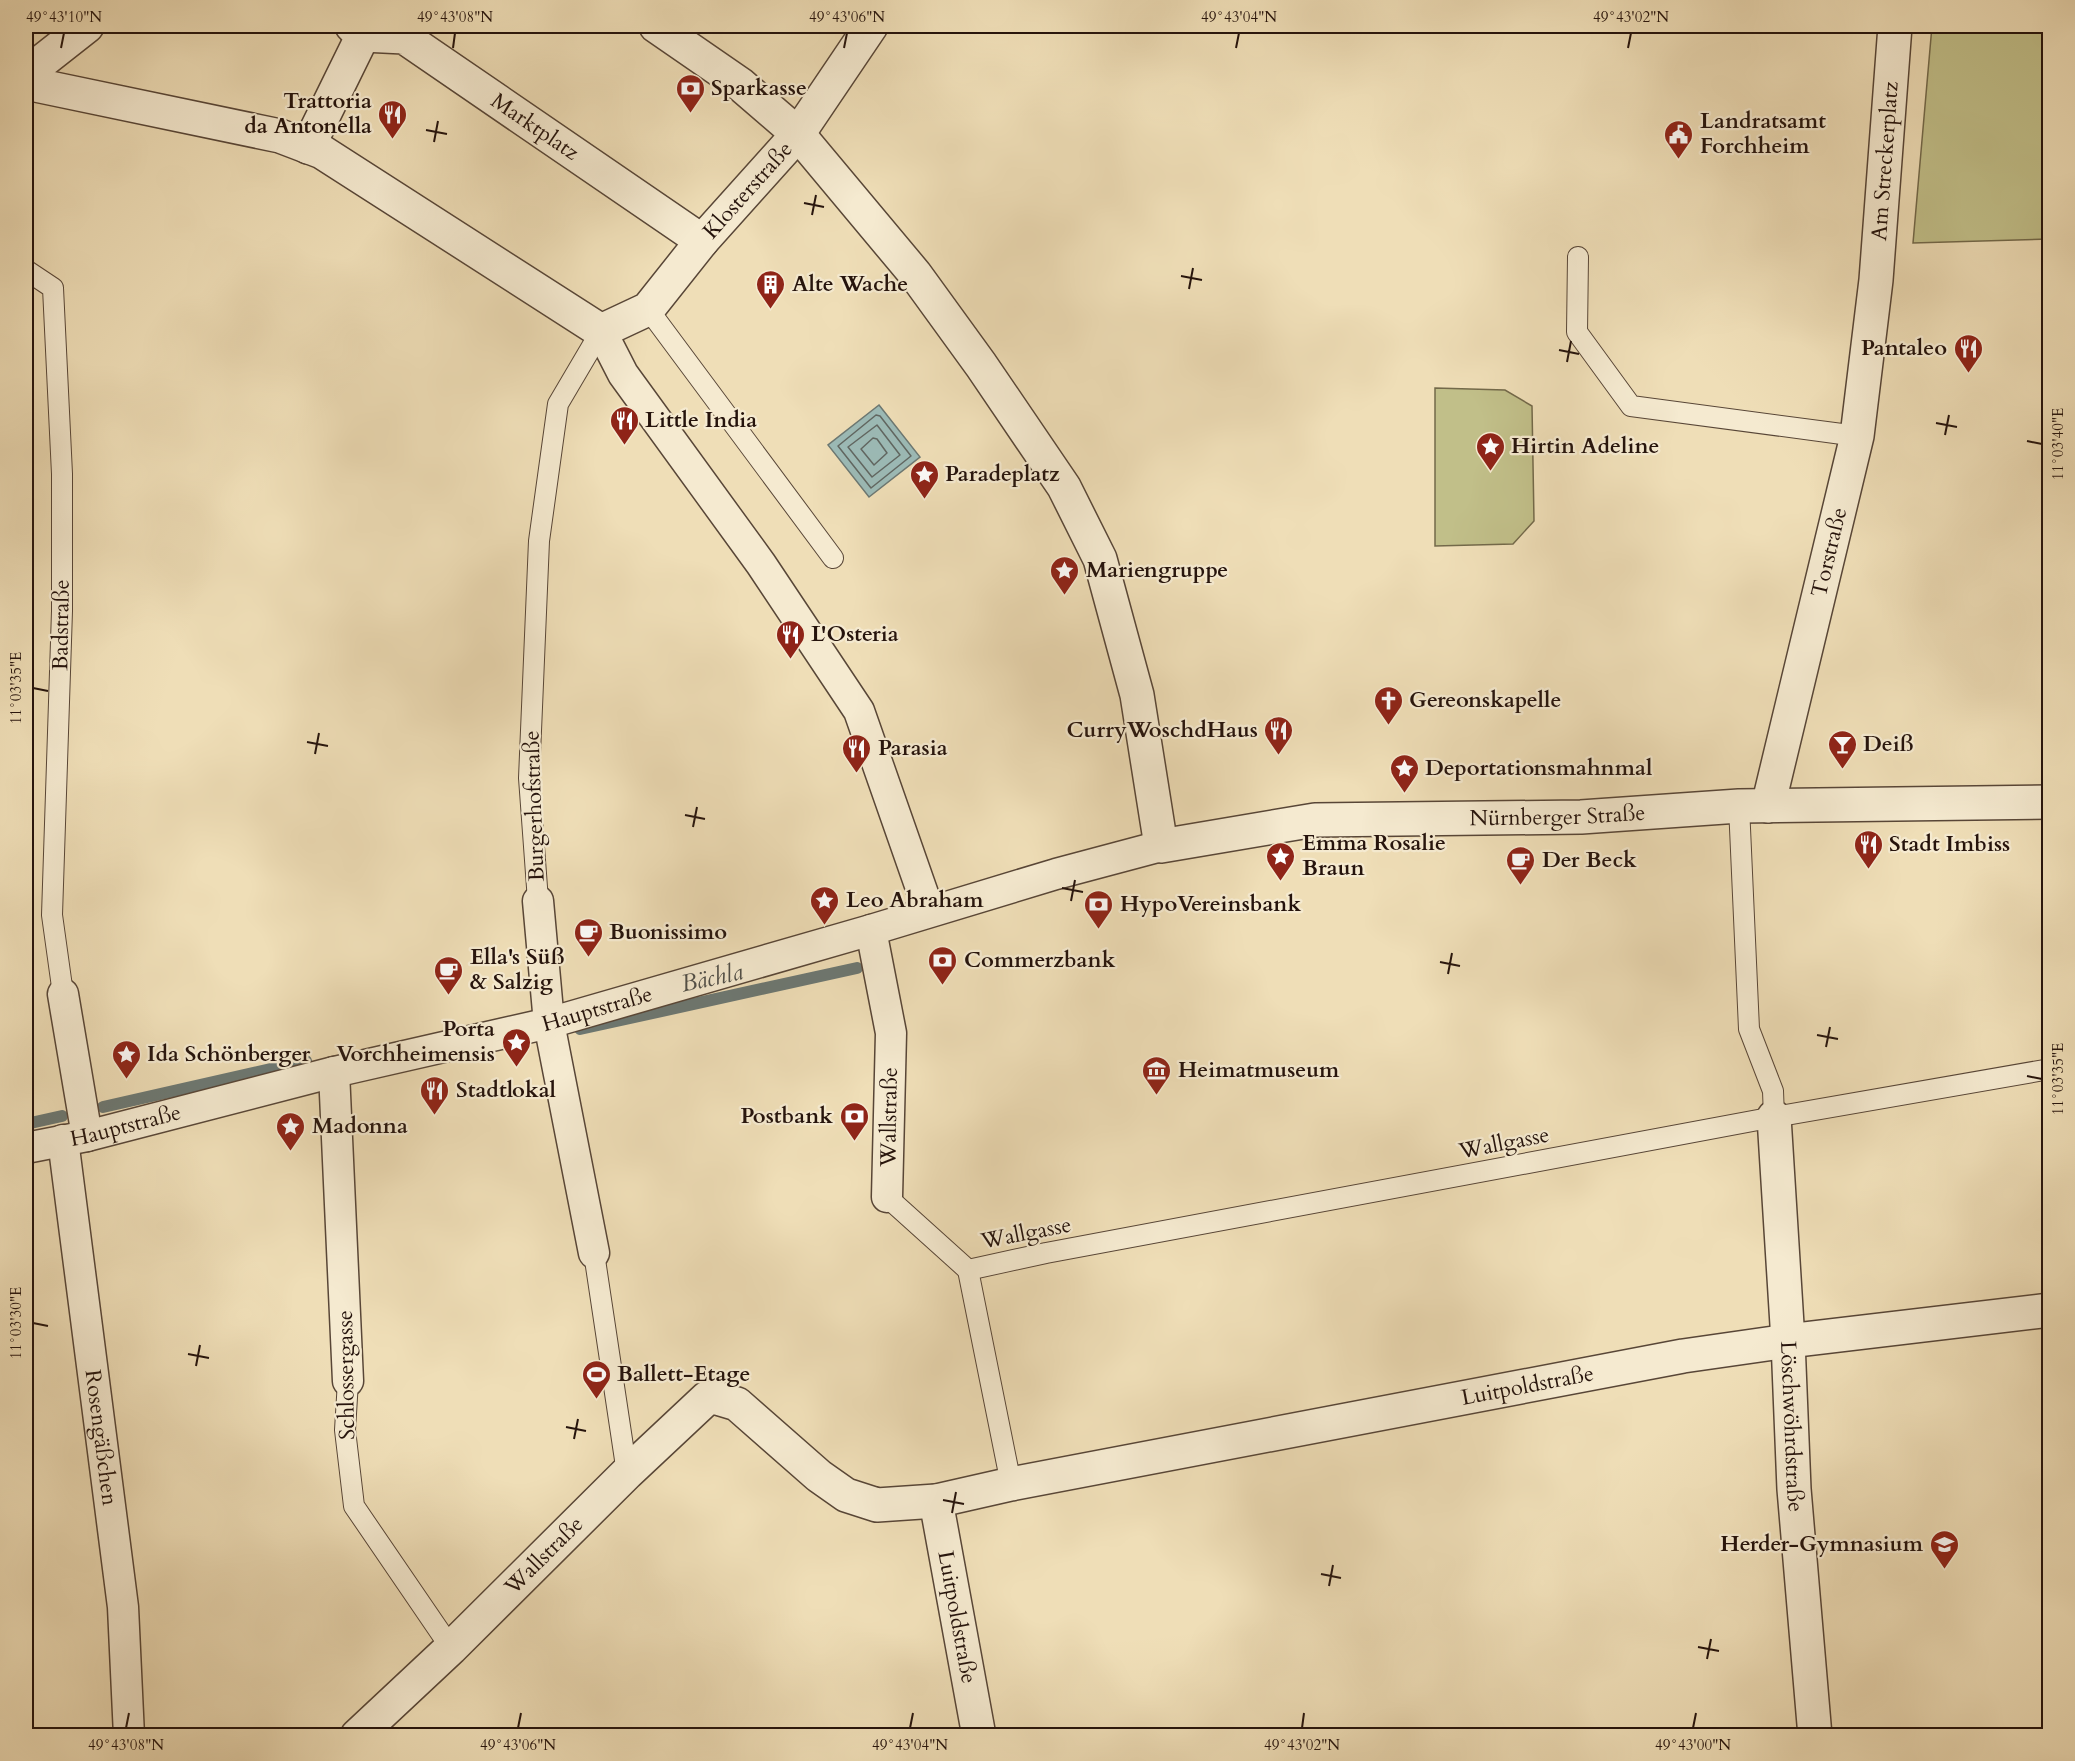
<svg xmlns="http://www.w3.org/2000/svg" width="2075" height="1761" font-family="Cardo,serif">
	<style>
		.green { fill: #c1bf89; stroke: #73694a; stroke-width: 1.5 }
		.water { fill: #9cbbb7; stroke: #6c7873; stroke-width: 1.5 }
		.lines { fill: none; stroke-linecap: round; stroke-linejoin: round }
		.shore { stroke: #606762; stroke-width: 1.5 }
		.stream { stroke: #6c7873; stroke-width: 12 }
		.service-casing { stroke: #584637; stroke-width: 22 }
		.pedestrian-casing { stroke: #584637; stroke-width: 33 }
		.minor-casing { stroke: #584637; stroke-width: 36 }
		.service { stroke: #f5ead0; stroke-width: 20 }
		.pedestrian { stroke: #f5ead0; stroke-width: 30 }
		.minor { stroke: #f5ead0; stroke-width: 33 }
		.ticks { fill: none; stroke: #25130c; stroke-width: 2 }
		.labels { text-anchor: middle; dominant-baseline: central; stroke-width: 4.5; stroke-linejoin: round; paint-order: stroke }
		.poi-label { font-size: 22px; font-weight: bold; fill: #25130c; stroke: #f5ead0; text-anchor: start }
		.street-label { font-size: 22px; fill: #25130c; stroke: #f5ead0 }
		.water-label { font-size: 24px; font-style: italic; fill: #4f4e48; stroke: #f5ead0 }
		.neatline { fill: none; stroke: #25130c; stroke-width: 2 }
		.ticks-label { font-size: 15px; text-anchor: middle; fill: #25130c }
	</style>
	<rect width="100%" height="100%" fill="#efdeb7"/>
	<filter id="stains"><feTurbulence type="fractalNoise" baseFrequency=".00333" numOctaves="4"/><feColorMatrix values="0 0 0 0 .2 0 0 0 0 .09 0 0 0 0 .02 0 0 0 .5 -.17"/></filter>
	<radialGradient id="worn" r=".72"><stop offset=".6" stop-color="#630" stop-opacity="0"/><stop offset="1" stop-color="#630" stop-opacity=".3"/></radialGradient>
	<g class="green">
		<polygon points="1932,26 2049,26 2049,239 1913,243"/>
		<polygon points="1435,388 1505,390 1532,406 1534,521 1513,544 1435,546"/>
	</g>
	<polygon class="water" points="879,405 920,457 869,497 828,445"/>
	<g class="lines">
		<g class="shore">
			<polygon points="876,415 880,416 911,456 871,488 838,446"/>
			<polygon points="877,425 900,455 872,477 848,447"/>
			<polygon points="873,438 877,439 887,453 874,465 861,449"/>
		</g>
		<g class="stream">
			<polyline points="580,1029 857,968"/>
			<polyline points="103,1107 306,1061"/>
			<polyline points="26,1124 62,1116"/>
		</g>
		<defs>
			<g id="service">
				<polyline points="1578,257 1577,332 1631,406 1857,436"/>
				<polyline points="26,270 53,288 62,474 62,611 52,915 63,994"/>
				<polyline points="648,309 833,558"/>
				<polyline points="1739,806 1749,1029 1773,1091 1774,1117"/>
				<polyline points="538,901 529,778 539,541 558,404 601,331"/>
				<polyline points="887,1197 968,1270"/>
				<polyline points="594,1253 627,1473"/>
				<polyline points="968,1270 1046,1253 1774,1117 2050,1069"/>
				<polyline points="968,1270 1011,1484"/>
				<polyline points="348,1381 345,1430 354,1506 451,1648"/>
			</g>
			<g id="pedestrian">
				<polyline points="601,331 623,374 761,564 859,711 929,911"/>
				<polyline points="538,901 549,1023 594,1253"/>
				<polyline points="871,930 891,1033 887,1197"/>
				<polyline points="63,994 87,1136"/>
				<polyline points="334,1072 348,1381"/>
				<path id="s1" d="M63,1140L123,1607L129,1736"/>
				<path id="s2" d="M26,1148L87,1136L334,1072L549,1023L871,930L1056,874L1161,846"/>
			</g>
			<g id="minor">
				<path id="s3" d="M352,26L363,35L404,37L702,241"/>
				<path id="s4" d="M656,26L740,84L798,134L915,274L981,365L1064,487L1100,559L1137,695L1161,846L1315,820L1581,817L1739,806L2050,802"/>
				<polyline points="26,74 87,26"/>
				<path id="s5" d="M26,83L280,136L322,152L601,331L648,309L702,241L798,134L871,26"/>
				<polyline points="308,147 363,35"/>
				<path id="s6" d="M1768,806L1857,436L1876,280L1895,26"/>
				<path id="s7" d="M1774,1117L1788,1341L1794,1489L1815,1736"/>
				<path id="s8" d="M936,1501L979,1736"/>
				<path id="s9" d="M357,1736L451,1648L627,1473L707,1398H717L737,1404L819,1476L846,1495L877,1505L936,1501L1011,1484L1683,1356L1788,1341L2050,1310"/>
			</g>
		</defs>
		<use href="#service" class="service-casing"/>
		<use href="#pedestrian" class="pedestrian-casing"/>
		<use href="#minor" class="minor-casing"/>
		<use href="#service" class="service"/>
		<use href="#pedestrian" class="pedestrian"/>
		<use href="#minor" class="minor"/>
	</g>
	<path class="ticks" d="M61,48L64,33M453,48L455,33M844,48L847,33M1236,48L1239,33M1628,48L1631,33M426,130L447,134M434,142L438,121M804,203L824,207M812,215L816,195M1181,276L1202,280M1189,289L1193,268M1559,350L1579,354M1567,362L1571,341M1936,423L1957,427M1945,435L1949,415M2027,441L2042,444M33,688L48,691M307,742L328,746M315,754L319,733M685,815L705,819M693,827L697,807M1062,888L1083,892M1071,901L1075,880M1440,962L1460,966M1448,974L1452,953M1817,1035L1838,1039M1826,1047L1830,1027M2027,1076L2042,1079M33,1323L48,1326M188,1354L209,1358M196,1366L200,1345M566,1427L586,1431M574,1439L578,1419M943,1500L964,1504M952,1513L956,1492M1321,1574L1341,1578M1329,1586L1333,1565M1698,1647L1719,1651M1707,1659L1711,1639M126,1728L129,1713M518,1728L521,1713M910,1728L913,1713M1302,1728L1304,1713M1693,1728L1696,1713"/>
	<defs>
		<symbol id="bank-pin" viewBox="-11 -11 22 30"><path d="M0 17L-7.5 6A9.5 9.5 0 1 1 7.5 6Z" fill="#8f2418" stroke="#f5ead0"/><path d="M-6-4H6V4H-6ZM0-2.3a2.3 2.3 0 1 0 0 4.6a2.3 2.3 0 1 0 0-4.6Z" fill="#fff"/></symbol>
		<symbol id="restaurant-pin" viewBox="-11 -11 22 30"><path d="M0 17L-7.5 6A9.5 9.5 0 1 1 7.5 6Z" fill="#8f2418" stroke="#f5ead0"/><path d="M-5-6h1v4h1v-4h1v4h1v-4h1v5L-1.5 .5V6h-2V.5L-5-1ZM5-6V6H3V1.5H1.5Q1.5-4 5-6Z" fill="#fff"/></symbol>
		<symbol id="civic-pin" viewBox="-11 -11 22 30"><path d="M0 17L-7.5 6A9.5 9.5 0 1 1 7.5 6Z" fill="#8f2418" stroke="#f5ead0"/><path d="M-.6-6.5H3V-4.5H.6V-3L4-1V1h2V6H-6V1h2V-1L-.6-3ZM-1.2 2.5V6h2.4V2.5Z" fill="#fff"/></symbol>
		<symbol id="building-pin" viewBox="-11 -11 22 30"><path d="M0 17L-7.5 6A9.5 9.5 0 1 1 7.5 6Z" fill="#8f2418" stroke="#f5ead0"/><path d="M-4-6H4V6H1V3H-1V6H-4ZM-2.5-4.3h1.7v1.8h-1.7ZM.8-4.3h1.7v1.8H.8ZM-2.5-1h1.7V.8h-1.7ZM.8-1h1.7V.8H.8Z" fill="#fff"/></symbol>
		<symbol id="sight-pin" viewBox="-11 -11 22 30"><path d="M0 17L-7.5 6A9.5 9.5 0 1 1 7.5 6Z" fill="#8f2418" stroke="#f5ead0"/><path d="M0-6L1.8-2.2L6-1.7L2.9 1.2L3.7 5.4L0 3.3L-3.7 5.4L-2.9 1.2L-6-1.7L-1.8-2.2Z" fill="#fff"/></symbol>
		<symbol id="church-pin" viewBox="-11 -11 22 30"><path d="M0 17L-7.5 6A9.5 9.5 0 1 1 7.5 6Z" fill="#8f2418" stroke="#f5ead0"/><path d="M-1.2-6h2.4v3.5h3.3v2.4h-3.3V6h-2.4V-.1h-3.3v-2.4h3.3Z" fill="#fff"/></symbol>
		<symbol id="bar-pin" viewBox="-11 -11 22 30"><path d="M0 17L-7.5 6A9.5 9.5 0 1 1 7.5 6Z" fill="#8f2418" stroke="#f5ead0"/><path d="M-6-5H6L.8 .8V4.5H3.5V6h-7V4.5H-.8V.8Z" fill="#fff"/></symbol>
		<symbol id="cafe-pin" viewBox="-11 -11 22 30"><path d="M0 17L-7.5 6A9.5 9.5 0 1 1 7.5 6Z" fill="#8f2418" stroke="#f5ead0"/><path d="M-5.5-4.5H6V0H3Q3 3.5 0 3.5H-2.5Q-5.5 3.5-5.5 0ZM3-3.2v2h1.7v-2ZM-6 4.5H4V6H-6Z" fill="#fff"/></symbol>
		<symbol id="museum-pin" viewBox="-11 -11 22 30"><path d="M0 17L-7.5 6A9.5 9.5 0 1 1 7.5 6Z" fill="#8f2418" stroke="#f5ead0"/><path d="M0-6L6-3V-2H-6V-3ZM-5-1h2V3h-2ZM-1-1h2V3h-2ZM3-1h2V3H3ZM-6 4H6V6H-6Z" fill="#fff"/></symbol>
		<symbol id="stadium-pin" viewBox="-11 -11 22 30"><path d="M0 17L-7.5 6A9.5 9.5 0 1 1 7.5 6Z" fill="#8f2418" stroke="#f5ead0"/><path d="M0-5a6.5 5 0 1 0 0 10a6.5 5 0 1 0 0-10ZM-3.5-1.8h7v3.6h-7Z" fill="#fff"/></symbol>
		<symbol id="school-pin" viewBox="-11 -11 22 30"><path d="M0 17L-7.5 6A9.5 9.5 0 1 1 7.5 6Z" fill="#8f2418" stroke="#f5ead0"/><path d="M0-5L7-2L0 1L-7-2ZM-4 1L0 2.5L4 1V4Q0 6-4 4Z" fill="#fff"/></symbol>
	</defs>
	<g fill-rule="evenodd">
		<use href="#bank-pin" x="674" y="72" width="33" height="45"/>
		<use href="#restaurant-pin" x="376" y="98" width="33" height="45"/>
		<use href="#civic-pin" x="1662" y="118" width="33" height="45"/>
		<use href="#building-pin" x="754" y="268" width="33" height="45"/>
		<use href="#restaurant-pin" x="1952" y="332" width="33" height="45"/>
		<use href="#restaurant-pin" x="608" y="404" width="33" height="45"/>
		<use href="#sight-pin" x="1474" y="430" width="33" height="45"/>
		<use href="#sight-pin" x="908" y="458" width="33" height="45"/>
		<use href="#sight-pin" x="1048" y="554" width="33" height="45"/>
		<use href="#restaurant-pin" x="774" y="618" width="33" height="45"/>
		<use href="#church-pin" x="1372" y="684" width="33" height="45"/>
		<use href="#restaurant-pin" x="1262" y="714" width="33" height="45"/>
		<use href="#bar-pin" x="1826" y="728" width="33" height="45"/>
		<use href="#restaurant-pin" x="840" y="732" width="33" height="45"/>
		<use href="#sight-pin" x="1388" y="752" width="33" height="45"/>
		<use href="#restaurant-pin" x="1852" y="828" width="33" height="45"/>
		<use href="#sight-pin" x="1264" y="840" width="33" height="45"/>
		<use href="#cafe-pin" x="1504" y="844" width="33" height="45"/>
		<use href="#sight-pin" x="808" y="884" width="33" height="45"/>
		<use href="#bank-pin" x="1082" y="888" width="33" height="45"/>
		<use href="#cafe-pin" x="572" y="916" width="33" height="45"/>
		<use href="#bank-pin" x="926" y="944" width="33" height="45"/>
		<use href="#cafe-pin" x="432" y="954" width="33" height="45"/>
		<use href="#sight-pin" x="500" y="1026" width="33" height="45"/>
		<use href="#sight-pin" x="110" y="1038" width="33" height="45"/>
		<use href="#museum-pin" x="1140" y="1054" width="33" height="45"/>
		<use href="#restaurant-pin" x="418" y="1074" width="33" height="45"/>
		<use href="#bank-pin" x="838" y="1100" width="33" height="45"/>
		<use href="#sight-pin" x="274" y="1110" width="33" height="45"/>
		<use href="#stadium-pin" x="580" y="1358" width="33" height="45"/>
		<use href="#school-pin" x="1928" y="1528" width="33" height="45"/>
	</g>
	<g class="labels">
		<g class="poi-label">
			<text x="711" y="88">Sparkasse</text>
			<text x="372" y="101" text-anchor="end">Trattoria<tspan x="372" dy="25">da Antonella</tspan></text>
			<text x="1700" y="121">Landratsamt<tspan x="1700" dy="25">Forchheim</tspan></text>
			<text x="792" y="284">Alte Wache</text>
			<text x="1947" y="348" text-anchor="end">Pantaleo</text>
			<text x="645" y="420">Little India</text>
			<text x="1511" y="446">Hirtin Adeline</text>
			<text x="945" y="474">Paradeplatz</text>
			<text x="1086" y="570">Mariengruppe</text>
			<text x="811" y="634">L'Osteria</text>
			<text x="1409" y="700">Gereonskapelle</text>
			<text x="1258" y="730" text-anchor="end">CurryWoschdHaus</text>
			<text x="1863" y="744">Deiß</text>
			<text x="878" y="748">Parasia</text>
			<text x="1425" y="768">Deportationsmahnmal</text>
			<text x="1302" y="843">Emma Rosalie<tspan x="1302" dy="25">Braun</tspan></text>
			<text x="1889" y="844">Stadt Imbiss</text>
			<text x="1542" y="860">Der Beck</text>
			<text x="846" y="900">Leo Abraham</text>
			<text x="1120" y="904">HypoVereinsbank</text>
			<text x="609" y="932">Buonissimo</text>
			<text x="470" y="957">Ella's Süß<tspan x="470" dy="25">&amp; Salzig</tspan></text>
			<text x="964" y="960">Commerzbank</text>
			<text x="495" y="1029" text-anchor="end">Porta<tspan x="495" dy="25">Vorchheimensis</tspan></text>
			<text x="147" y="1054">Ida Schönberger</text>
			<text x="1178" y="1070">Heimatmuseum</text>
			<text x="456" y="1090">Stadtlokal</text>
			<text x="833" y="1116" text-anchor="end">Postbank</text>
			<text x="312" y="1126">Madonna</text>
			<text x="617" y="1374">Ballett-Etage</text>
			<text x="1923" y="1544" text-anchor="end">Herder-Gymnasium</text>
		</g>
		<g class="street-label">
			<text stroke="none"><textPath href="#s3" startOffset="214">Marktplatz</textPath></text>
			<text stroke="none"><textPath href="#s6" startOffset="657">Am Streckerplatz</textPath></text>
			<text stroke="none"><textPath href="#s5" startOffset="843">Klosterstraße</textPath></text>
			<text stroke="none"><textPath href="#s6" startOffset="261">Torstraße</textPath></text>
			<text transform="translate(61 625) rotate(-89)">Badstraße</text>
			<text transform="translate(534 806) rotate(-92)">Burgerhofstraße</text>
			<text stroke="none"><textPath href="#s4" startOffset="1394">Nürnberger Straße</textPath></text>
			<text stroke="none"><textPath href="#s2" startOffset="588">Hauptstraße</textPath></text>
			<text transform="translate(889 1117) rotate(-89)">Wallstraße</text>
			<text stroke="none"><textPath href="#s2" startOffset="102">Hauptstraße</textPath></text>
			<text transform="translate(1504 1143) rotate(-11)">Wallgasse</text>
			<text transform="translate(1026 1233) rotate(-11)">Wallgasse</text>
			<text transform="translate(346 1375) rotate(-91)">Schlossergasse</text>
			<text stroke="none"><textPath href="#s9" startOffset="1354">Luitpoldstraße</textPath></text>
			<text stroke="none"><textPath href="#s7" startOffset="310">Löschwöhrdstraße</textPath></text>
			<text stroke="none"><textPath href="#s1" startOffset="300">Rosengäßchen</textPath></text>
			<text stroke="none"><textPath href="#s9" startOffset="260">Wallstraße</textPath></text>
			<text stroke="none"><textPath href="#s8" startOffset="118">Luitpoldstraße</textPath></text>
		</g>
		<g class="water-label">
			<text transform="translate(712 978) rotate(-12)">Bächla</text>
		</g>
	</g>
	<rect width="2075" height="1761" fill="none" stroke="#efdeb7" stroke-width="66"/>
	<rect x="33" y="33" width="2009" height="1695" class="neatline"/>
	<g class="ticks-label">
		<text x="64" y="22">49°43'10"N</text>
		<text x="455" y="22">49°43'08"N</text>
		<text x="847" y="22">49°43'06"N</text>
		<text x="1239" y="22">49°43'04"N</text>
		<text x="1631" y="22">49°43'02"N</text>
		<text transform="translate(2058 444) rotate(-90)" y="5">11°03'40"E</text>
		<text transform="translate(16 688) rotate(-90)" y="5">11°03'35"E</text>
		<text transform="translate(2058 1079) rotate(-90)" y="5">11°03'35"E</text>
		<text transform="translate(16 1323) rotate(-90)" y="5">11°03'30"E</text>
		<text x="126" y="1750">49°43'08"N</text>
		<text x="518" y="1750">49°43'06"N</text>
		<text x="910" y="1750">49°43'04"N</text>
		<text x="1302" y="1750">49°43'02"N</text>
		<text x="1693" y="1750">49°43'00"N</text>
	</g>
	<rect width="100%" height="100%" filter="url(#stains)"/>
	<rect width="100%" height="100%" fill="url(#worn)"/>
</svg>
